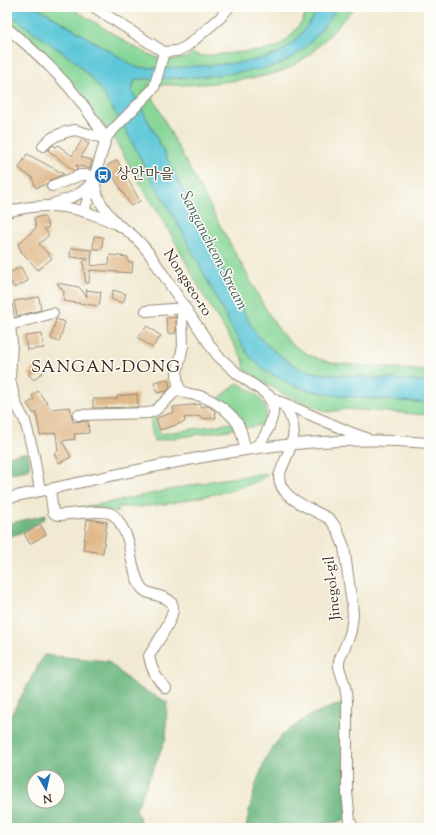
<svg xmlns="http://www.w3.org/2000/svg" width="436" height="835" font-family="'Sorts Mill Goudy','Noto Serif KR',serif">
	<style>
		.green { fill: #86d697; stroke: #60805a }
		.forest { fill: #6cb780; stroke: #54704f; fill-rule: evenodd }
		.water { fill: #5dc7d8; stroke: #4c787b }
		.building { fill: #e0b98b }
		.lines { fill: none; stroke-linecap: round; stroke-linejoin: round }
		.minor-casing { stroke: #968a78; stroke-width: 12 }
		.minor { stroke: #fff; stroke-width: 10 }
		.labels { text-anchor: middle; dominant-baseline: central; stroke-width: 3; stroke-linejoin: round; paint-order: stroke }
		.poi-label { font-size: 15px; fill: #3b2a1e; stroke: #fdfcf7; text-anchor: start }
		.street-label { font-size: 15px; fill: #3b2a1e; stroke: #fdfcf7 }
		.water-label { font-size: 16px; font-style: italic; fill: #47615f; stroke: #fdfcf7 }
		.quarter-label { font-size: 17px; letter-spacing: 1px; fill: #3b2a1e; stroke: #fdfcf7 }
	</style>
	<rect width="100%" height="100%" fill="#fdfcf7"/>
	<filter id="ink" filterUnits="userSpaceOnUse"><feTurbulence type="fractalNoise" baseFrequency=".025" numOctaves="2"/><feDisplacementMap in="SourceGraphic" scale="8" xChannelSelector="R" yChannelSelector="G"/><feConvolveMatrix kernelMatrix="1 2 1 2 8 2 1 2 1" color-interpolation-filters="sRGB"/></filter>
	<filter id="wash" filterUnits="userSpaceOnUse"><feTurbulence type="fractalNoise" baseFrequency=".012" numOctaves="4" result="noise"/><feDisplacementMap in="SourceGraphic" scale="16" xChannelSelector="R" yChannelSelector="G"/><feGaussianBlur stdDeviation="0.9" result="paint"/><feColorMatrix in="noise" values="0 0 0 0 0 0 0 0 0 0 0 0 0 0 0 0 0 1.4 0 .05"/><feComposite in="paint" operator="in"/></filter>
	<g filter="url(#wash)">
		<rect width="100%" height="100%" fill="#f1e9d1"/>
		<g class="green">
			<path d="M37,7H70L134,47L155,57L171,60L179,59L187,57L191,53L201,56L265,50L277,47L288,39L301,23L309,7H320C310,22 300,38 285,49C266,62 235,63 212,65C186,67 161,69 136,67Z"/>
			<path d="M339,7H355C337,26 318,51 296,64C277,76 253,78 231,81C214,83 197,85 180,85C169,85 157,84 147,85C174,141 204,196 234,251C243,267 252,283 260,299C267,311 274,324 283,335C295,350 314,358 332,363L429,371V382L336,375L317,373L299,368L283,358L267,345L255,332L240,306L151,126L132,91L135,79C175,79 214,77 254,69C267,67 280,65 291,58C311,45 324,24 339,7Z"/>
			<polygon points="7,13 76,62 96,83 112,107 129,136 146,170 177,222 233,330 245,350 254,361 266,371 288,383 307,390 336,395 374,399 429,403 429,415 346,409 328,412 281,393 244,369 244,361 202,293 172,236 144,190 117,144 80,94 7,25"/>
			<path d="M238,383C250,391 267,397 266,415C266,419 265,422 261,425L245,428L240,420L217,400Z"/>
			<polygon points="154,415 160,434 232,423 235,429 154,441 151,426 150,416"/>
			<path d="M266,473L268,475L253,483L229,491L172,503L141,507H119L117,512C104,508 93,507 80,507L107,503L217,480Z"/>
		</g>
		<g class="forest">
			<polygon points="28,452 30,468 28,470 7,474 7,456"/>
			<path d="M45,515V518C33,526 21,535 7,536V524Z"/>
			<path d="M44,655L108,661L134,685L167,702L166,738L136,810L143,828H7V722ZM34,777H58V801H34Z"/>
			<polygon points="343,704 347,820 306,828 246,828 249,811 256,784 267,755 284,733 309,716 331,707"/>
		</g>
		<path class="water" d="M7,7H37L136,67C161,69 186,67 212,65C235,63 266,62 285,49C300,38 310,22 320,7H339C326,22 315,40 299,53C292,57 285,62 278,65C266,69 254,70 242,72C206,77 171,79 135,79L132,91L151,126L240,306L255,332L267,345L283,358L299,368L317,373L336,375L429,382V403L374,399L336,395L307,390L288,383L266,371L254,361L245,350L233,330L177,222L146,170L129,136L112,107L96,83L76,62L7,13Z"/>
		<g id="blocks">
			<g class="building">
				<polygon points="82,140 89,144 81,157 92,160 90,169 76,165 78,169 74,171 48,150 53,145 56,147 58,145 72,156"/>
				<polygon points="27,154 64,174 50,180 46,184 36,188 32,177 23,172 23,171 19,168"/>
				<polygon points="117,160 140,201 131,206 107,166"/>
				<polygon points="44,216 49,227 44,229 49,235 39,244 52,258 38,270 21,251 18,244 36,228 34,218"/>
				<polygon points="94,236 103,237 102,249 93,249"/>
				<polygon points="71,248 92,250 91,266 109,264 110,255 128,257 128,262 133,262 132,273 90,270 89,283 86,283 83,262 88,259 70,257"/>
				<polygon points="21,267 28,281 14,288 7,274"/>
				<polygon points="57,283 79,287 87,297 86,290 101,292 99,306 63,301 64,292"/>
				<polygon points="113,290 126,294 123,303 111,299"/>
				<polygon points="39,297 41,310 17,316 14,301"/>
				<polygon points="176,317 176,333 168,334 166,318"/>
				<polygon points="56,319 65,322 59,342 51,339"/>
				<polygon points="147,326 161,336 152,348 138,337"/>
				<polygon points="42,334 44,348 27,350 25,336"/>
				<polygon points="38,364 44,371 34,380 28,374"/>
				<polygon points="168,379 170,387 167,391 157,393 154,382"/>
				<polygon points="38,391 51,409 70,407 73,422 88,421 89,433 74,434 75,439 62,441 71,457 59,463 54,453 58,451 56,433 40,435 36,412 34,414 27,404 34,399 32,396"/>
				<polygon points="137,394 138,407 93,408 93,399 117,399 117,396"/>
				<polygon points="200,404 200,407 208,406 215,411 216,418 201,419 201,416 184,418 185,422 160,430 156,418 174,412 173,407"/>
				<polygon points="87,519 107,522 103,553 83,550"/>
				<polygon points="40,524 46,534 30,544 24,534"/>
			</g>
		</g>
	</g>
	<g filter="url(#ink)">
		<use href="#blocks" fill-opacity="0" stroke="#968a78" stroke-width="1"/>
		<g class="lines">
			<defs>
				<g id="minor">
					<polyline points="94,7 131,31 164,52"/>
					<path d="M7,28C24,42 40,56 55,72C74,91 92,116 106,139"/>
					<polyline points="164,52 177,51 187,46 220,18 229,7"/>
					<path d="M43,146C51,136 63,132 75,130L106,139"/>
					<path d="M95,181C95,197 104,210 115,221"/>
					<polyline points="52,186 81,175 86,175 95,177"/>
					<path d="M53,204C67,199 83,195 92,182"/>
					<polyline points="84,211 106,139 109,134 154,88 164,52"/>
					<path d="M7,212C39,203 66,204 97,216C105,219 113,222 120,226C131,232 141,243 149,253L212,348L218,356L239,375L284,406C304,433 288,449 279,476C279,499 311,508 328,518L332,522L337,529L344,547L352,604L353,615L351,630L349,637L340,658L339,662V667L345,687L347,700V792L350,821L352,825L354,828"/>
					<polyline points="7,306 10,325 12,343 10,378 11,384 16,404 25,421 29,436 34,456 40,491"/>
					<path d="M146,311L185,308L182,316L183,346L177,373C177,379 177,387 182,391C187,395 196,394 203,397C215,401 233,414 239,426C242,433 244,442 245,450C250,448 256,447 259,443C266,437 274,417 273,408C273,403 269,398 266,394"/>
					<polyline points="10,325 53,313"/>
					<polyline points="281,402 352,433 366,438"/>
					<polyline points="78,415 148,413 156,410 179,388"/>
					<path d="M50,489L53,512L55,514L60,515C72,514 102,509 112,514C118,517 126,534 128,540C130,547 130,554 132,561C134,569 136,580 141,587C148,598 171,593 173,607C174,620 155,645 149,656C151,668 157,680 166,688"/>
					<path d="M7,498C86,482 165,462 245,450C305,441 368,438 429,443"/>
				</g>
			</defs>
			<use href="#minor" class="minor-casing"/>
			<use href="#minor" class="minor"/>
		</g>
	</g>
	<defs>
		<symbol id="bus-disc" viewBox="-11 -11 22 22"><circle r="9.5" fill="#1f6fb2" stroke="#fdfcf7"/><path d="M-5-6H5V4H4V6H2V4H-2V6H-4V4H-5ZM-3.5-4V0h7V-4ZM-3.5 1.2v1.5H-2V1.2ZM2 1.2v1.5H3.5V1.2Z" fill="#fff"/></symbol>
	</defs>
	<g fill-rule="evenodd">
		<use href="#bus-disc" x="93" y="165" width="20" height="20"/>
	</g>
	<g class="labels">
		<g class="poi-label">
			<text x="116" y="175">상안마을</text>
		</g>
		<g class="street-label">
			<text transform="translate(187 283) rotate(57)">Nongseo-ro</text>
			<text transform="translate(333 588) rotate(-96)">Jinegol-gil</text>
		</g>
		<g class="water-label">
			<text transform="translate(213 251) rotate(63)">Sangancheon Stream</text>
		</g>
		<g class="quarter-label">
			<text x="106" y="368">SANGAN-DONG</text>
		</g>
	</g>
	<rect width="436" height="835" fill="none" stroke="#fdfcf7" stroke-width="24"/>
	<g transform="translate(46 789) rotate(171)"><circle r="19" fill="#fdfcf7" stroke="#afa8a0"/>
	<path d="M0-3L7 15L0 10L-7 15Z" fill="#1f6fb2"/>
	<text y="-6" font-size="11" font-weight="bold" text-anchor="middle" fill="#3b2a1e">N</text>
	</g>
</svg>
